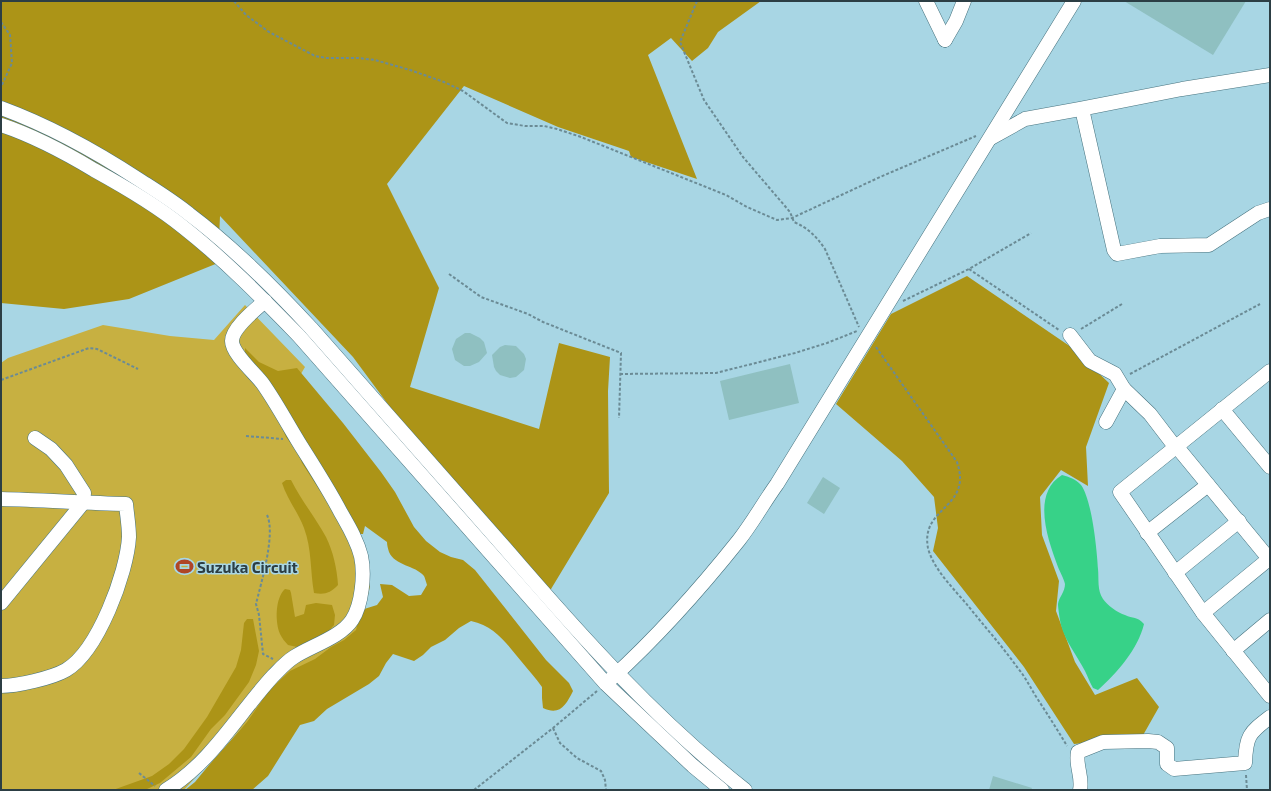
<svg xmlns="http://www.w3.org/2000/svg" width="1271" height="791" font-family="'Exo 2',sans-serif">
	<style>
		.green { fill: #c7b041 }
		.forest { fill: #ac9417 }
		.water { fill: #37d288 }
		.building { fill: #8fc0c1 }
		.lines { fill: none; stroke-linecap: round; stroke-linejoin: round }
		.minor-casing { stroke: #47737f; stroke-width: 15 }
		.path { stroke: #6b8b95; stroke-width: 2; stroke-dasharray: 3 2; stroke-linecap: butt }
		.minor { stroke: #fff; stroke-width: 14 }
		.labels { text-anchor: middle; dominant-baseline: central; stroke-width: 3; stroke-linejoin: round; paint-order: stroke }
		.poi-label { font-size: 15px; font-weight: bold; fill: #2c3e44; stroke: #a8d6e4; text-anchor: start }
	</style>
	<rect width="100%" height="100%" fill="#a8d6e4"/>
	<polygon class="green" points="245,305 305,367 285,401 363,546 370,587 359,630 271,699 223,747 184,790 1,790 1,363 8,358 103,325 170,336 214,340"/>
	<g class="forest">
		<polygon points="1,1 761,1 718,32 708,48 692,61 671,38 648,55 697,179 631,157 629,151 558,127 464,86 387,184 439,288 410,387 539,429 559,343 610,357 608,391 609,493 548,594 404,426 353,357 220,216 218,263 129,299 64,309 1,303"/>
		<polygon points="967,276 1071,347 1109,383 1086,447 1088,486 1061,470 1040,497 1042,535 1059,581 1056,611 1075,662 1095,695 1137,678 1159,707 1142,737 1074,744 1024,667 933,551 938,528 934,497 902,461 836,404 891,314"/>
		<path d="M245,348L259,362L278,371L297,368L343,423L381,472L395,492L414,527L426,541L440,552L451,557L463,560L475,570L546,660L569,683L573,691C566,705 560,716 543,708L542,698V687C536,678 528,670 521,661C506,643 495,626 471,621L459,628L445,640L431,647L423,655L414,661L393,654L386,663L379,676L369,684L327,709L314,721L300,725L268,776L252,790H185L195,782L209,765L247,722L268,692L279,681L290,671L315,659L331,647L344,640L356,630L361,610L377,605L383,597L380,584L392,585L409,596L421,595L427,585C426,582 425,578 424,576C415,565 395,566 389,552C388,549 387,545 387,542L365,526L363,534H355L324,497L302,463L298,453L286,437L275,411L245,353Z"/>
		<path d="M286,480H291C301,500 315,517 326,537C333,551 337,569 338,585C330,593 325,595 314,593C310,571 312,549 304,528C298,512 287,499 282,483Z"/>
		<path d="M285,589L290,590L291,593L295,617L304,614L306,605L316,603L332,605L335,615L334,625L326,634L297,647L288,645C285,642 282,638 280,634C275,622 275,598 285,589Z"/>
		<polygon points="247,619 253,619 259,651 256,665 249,682 225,715 211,729 191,757 160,783 145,790 113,790 152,776 169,764 184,749 207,717 236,667 241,650 244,623"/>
	</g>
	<path class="water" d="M1062,475C1069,477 1076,479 1081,485C1092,500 1097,550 1098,569C1099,579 1097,590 1103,599C1107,605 1118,613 1125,615C1133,619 1137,616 1144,624C1138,649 1117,673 1098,690L1093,688C1090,683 1088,677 1085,671C1078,657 1065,641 1061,625C1060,621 1058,608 1058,604C1059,597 1065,592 1065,584C1064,579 1060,572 1058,567C1048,540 1031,494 1062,475Z"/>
	<g class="building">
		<polygon points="1124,1 1246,1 1213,55"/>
		<polygon points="465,333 470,333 480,338 484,342 487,353 479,362 470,366 464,366 455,360 452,349 456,339"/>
		<polygon points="505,345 516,346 524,354 526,359 524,370 516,377 510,378 500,375 496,371 494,367 492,355 500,347"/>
		<polygon points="790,364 799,403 729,420 720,381"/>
		<polygon points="823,477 840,488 824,514 807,503"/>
		<polygon points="993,776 1032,788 1031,790 989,790"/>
	</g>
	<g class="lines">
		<defs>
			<g id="minor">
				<polyline points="926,1 945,40"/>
				<polyline points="945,40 956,21 964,1"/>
				<path d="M1,108C50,126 95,151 138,179C155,190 173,201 189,214C233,247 273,287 311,328C376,401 440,475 505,548C579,634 655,719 745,790"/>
				<polyline points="1082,109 1114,250 1117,254 1160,246 1209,245 1258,213 1270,209"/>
				<path d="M1,125C34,136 64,152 94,170C125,187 156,205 183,227C225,260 262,298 299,336L606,684L693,766L722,790"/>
				<polyline points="991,138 1025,119 1080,109 1182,89 1270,75"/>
				<polyline points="1070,335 1090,361 1115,374 1124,389 1150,414 1176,448"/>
				<polyline points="1270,371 1120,492 1203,613 1270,696"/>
				<polyline points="1222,409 1270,467"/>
				<polyline points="1106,422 1124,389"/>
				<polyline points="1177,447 1270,560"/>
				<path d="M1,499C43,500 84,503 126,504C127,515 129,526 129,537C127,573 98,651 66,670C52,678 17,686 1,686"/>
				<polyline points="1147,533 1208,485"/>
				<polyline points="1175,573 1239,521"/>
				<polyline points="1,603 83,503 84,493 66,465 51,449 35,438"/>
				<polyline points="1203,613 1270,558"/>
				<polyline points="1233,651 1270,620"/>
				<path d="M611,679C657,637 700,589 739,540C753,522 764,502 777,484L1074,1"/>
				<path d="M166,790C212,762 238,714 273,676C280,669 286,662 294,657C311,646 341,637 352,620C362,605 365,574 361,556C357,540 349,527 341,513C329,490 315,468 301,446C288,425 277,404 263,384C256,374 232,354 232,341C232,328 256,309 265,301"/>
				<path d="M1080,790C1083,777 1075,765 1078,752L1103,742L1148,741L1158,742L1167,748V764L1174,769L1245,763C1246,736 1249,733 1270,717"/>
			</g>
		</defs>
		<use href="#minor" class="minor-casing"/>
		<g class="path">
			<polyline points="234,1 246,15 269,32 315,56 326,58 358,58 375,60 410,70 444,82 463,91 507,123 525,126 544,126 557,129 581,137 726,195 747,207 777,220 792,218 880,177 976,136"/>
			<path d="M697,1L680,42L704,100L743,157L790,212L794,222C808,228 816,236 825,249L859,327"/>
			<polyline points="1,22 10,35 12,63 1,87"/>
			<polyline points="969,269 1059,330"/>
			<polyline points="449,274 481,297 528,314 543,322 621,353 619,418"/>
			<polyline points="903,301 969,269 1031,233"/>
			<polyline points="1081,329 1122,304"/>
			<path d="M876,347L957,462C973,509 920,506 928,548C933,569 955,590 969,607C985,627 1002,646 1017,667C1024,675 1029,685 1035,695C1046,712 1057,729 1067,746"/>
			<polyline points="620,374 716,373 795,353 827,343 857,331"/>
			<polyline points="1130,374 1260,304"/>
			<polyline points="1,380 89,348 97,349 138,369"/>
			<polyline points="246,436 283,439"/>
			<path d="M267,515C276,534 261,583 256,604L259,615L263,654L273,659"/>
			<polyline points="553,728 560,743 577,758 601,771 605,780 606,790"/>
			<polyline points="139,773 155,786"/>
			<polyline points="1246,775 1247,790"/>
			<polyline points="474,790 553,728 597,691"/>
		</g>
		<use href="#minor" class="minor"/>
	</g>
	<defs>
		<symbol id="stadium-bare" viewBox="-9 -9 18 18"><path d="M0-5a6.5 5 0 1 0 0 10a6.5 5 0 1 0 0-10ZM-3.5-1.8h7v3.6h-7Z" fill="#af4626" stroke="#a8d6e4" stroke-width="2.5" paint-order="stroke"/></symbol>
	</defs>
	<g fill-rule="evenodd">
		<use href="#stadium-bare" x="172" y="554" width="25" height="25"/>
	</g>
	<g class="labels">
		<g class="poi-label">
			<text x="197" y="567">Suzuka Circuit</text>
		</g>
	</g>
	<rect width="1271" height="791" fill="none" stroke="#2c3e44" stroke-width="4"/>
</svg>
